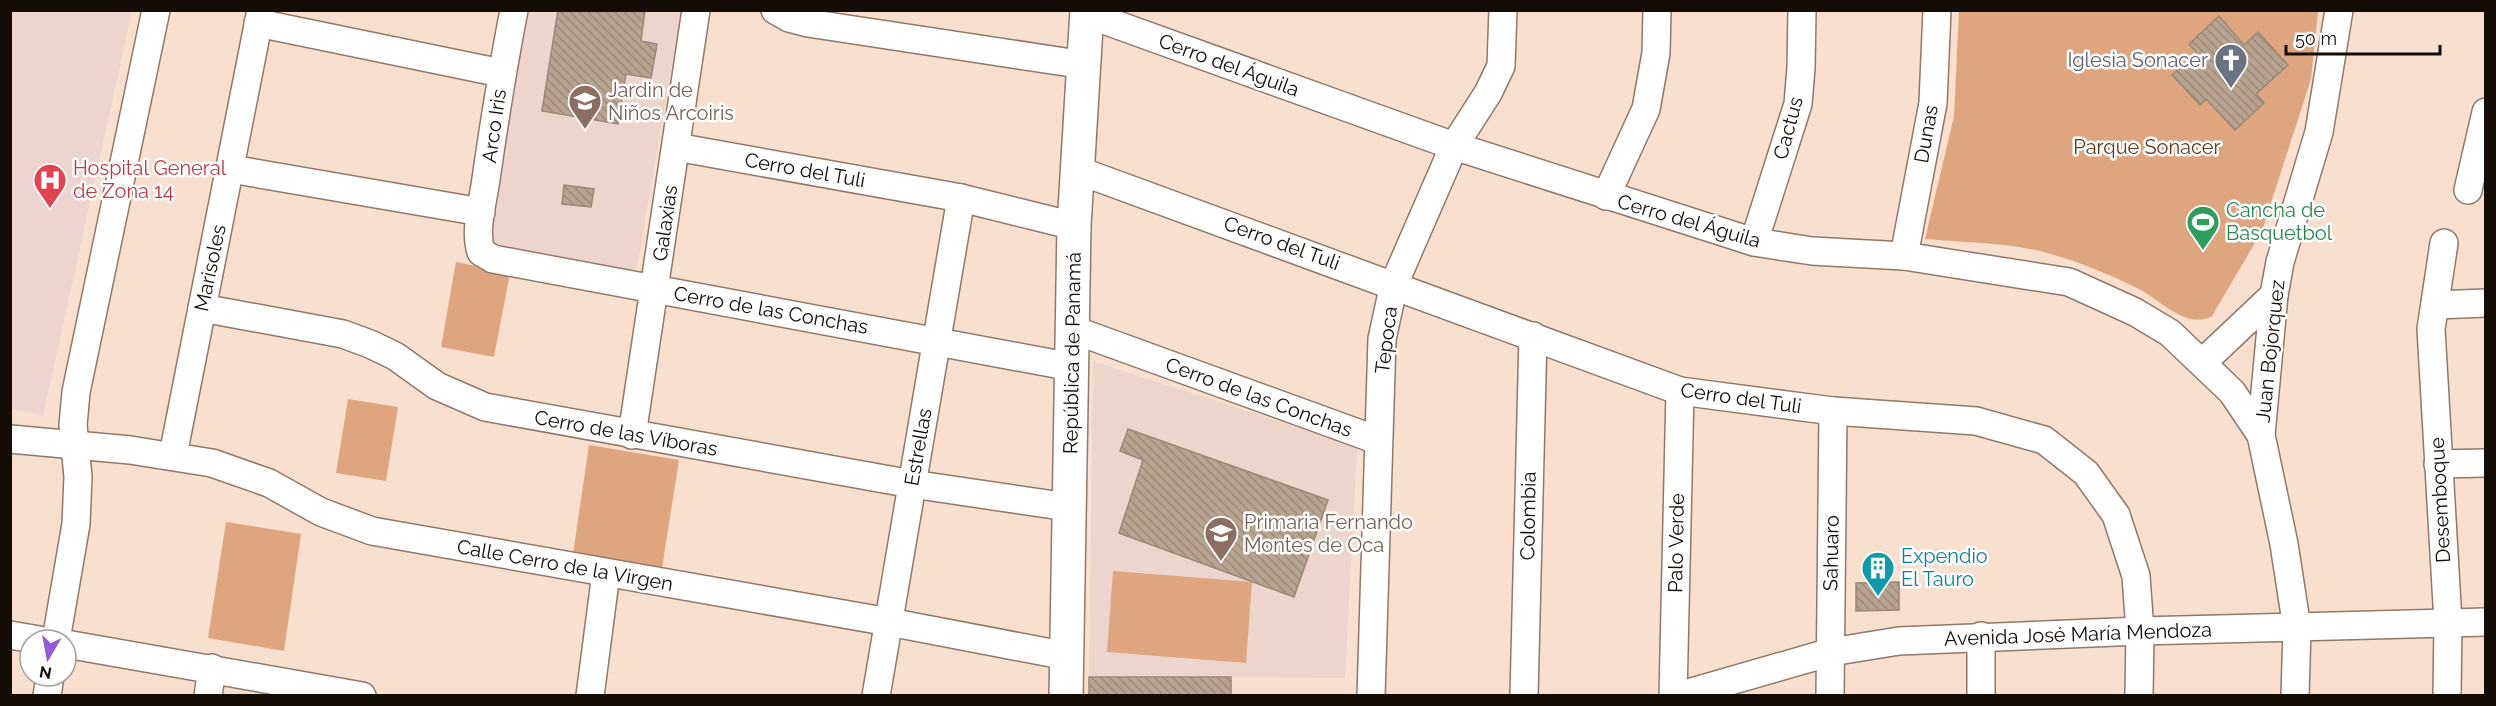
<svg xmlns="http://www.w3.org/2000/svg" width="2496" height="706" font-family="Raleway,sans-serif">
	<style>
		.education { fill: #edd4cc }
		.medical { fill: #eed4cf }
		.park { fill: #dea680 }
		.building { fill: url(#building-back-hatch); stroke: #9c8775; stroke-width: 1.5 }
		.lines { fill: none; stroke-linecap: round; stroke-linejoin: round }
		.minor-casing { stroke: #90796a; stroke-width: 30 }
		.major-casing { stroke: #90796a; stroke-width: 36 }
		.minor { stroke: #fff; stroke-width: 27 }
		.major { stroke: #fff; stroke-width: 33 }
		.labels { text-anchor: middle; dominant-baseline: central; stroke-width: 5; stroke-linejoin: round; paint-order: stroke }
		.worship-label { font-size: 20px; fill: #5b616d; stroke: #fff; text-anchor: end }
		.street-label { font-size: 20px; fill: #140c07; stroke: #fff }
		.education-label { font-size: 20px; fill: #785e54; stroke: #fff; text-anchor: start }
		.park-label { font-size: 20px; fill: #633817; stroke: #fff }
		.health-label { font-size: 20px; fill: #be3a42; stroke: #fff; text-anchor: start }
		.leisure-label { font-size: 20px; fill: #27864d; stroke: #fff; text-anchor: start }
		.culture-label { font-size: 20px; fill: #0d838f; stroke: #fff; text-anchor: start }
	</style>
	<defs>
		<pattern id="building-back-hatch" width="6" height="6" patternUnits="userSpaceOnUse" patternTransform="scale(1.5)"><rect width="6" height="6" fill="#b8a390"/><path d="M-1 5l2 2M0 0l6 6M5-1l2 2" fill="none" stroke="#9d8b7b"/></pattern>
	</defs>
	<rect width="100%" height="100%" fill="#f8dfce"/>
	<g class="education">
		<polygon points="528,11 681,11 636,273 489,249"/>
		<polygon points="1093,361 1357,447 1345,678 1089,677"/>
	</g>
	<polygon class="medical" points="10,11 132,11 43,416 11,408"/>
	<g class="park">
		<path d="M1959,11H2318L2311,79L2262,231L2212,316C2186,330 2162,301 2139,289C2113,276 2082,263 2054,255C2013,242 1967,243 1925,239L1954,116Z"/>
		<polygon points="456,262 510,273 494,357 441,347"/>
		<polygon points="348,399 398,407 386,481 336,473"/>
		<polygon points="589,445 679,460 662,568 573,554"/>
		<polygon points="226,522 301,534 284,651 208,638"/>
		<polygon points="1113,571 1252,582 1246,663 1107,652"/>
	</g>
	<g class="building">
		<polygon points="558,10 645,10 641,41 657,44 651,78 626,74 618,124 542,111"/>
		<polygon points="2219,16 2244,45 2258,32 2288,65 2256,94 2264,103 2235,130 2206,99 2200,105 2172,75 2197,53 2189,44"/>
		<polygon points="564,185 594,189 591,207 562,204"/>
		<polygon points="1128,429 1328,500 1294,597 1119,533 1143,460 1120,451"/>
		<polygon points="1899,582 1899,610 1856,611 1856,583"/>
		<rect x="1089" y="677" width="142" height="19"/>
	</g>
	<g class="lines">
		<defs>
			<g id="minor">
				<path d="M514,10C503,67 494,123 486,179C483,202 474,230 481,252L493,259L1072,367"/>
				<polyline points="775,10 789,18 808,23 1085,65"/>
				<polyline points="1087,14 1454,146 1754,242 1812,251 1904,256 2069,282 2135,312 2170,333 2232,392 2261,435"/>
				<polyline points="258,23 501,73"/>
				<polyline points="676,147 961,198 1074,226"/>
				<polyline points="231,169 481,212"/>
				<polyline points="1077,170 1680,391 1833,411 1976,421 2044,440 2086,473 2116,515 2136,576 2140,631 2139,696"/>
				<polyline points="2468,190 2486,112"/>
				<polyline points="1606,196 1646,109 1656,53 1657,10"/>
				<polyline points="1754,242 1798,104 1801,68 1802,10"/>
				<polyline points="2444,243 2431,329 2448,622 2447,696"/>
				<polyline points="1904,256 1933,103 1937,10"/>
				<polyline points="2435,305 2486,303"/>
				<polyline points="202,308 343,334 370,344 395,356 437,386 485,407 912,484 1068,507"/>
				<polyline points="1074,330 1377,440"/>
				<polyline points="2203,362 2274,295"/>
				<polyline points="632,435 696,10"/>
				<polyline points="10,439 130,450 212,463 269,483 321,512 372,531 889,622 1067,656"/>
				<polyline points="173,455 261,10"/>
				<polyline points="2438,464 2486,463"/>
				<polyline points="10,635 39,640"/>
				<polyline points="1981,636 1981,696"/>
				<polyline points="56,640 76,524 78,477 73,425 76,392 156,10"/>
				<polyline points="66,644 362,696"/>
				<polyline points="47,696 50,676"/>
				<polyline points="208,696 212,668"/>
				<polyline points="590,696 606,573"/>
				<polyline points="876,696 961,198"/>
				<polyline points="1371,696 1382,339 1394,284 1454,146 1488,93 1501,66 1503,10"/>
				<polyline points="1524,696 1533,336"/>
				<polyline points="1673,696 1680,391"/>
				<polyline points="1678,696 1831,652 1899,641 2140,631 2486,622"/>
				<polyline points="1830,696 1833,411"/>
				<polyline points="2295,696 2297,628 2284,544 2261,435 2274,295 2280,262 2319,132 2339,10"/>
			</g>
			<polyline id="major" points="1066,696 1074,226 1087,10"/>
		</defs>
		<use href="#minor" class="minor-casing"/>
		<use href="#major" class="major-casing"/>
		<use href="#minor" class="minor"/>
		<use href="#major" class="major"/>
	</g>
	<defs>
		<symbol id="church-pin" viewBox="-11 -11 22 30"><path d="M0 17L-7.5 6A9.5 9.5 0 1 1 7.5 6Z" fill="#6b7280" stroke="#fff"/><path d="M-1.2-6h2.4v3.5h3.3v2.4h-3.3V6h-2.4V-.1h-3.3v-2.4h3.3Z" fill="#fff"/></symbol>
		<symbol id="school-pin" viewBox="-11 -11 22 30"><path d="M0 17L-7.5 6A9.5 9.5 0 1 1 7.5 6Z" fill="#8d6e63" stroke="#fff"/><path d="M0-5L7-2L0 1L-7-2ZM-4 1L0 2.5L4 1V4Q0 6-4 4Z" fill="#fff"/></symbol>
		<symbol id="hospital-pin" viewBox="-11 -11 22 30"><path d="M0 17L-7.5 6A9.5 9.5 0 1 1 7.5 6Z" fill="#e0444e" stroke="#fff"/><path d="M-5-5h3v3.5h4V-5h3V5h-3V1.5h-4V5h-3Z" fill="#fff"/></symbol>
		<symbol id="stadium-pin" viewBox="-11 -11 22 30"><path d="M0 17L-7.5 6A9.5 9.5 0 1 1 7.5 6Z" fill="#2e9e5b" stroke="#fff"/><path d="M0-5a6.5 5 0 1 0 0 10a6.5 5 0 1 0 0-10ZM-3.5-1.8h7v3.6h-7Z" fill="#fff"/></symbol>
		<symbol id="building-pin" viewBox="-11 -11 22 30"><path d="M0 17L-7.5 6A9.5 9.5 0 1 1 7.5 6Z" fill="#0f9aa8" stroke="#fff"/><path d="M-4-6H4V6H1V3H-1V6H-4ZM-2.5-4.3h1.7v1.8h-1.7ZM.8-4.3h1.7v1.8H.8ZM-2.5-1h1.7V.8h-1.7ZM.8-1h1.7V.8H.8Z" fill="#fff"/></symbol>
	</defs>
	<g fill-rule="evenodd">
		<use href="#church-pin" x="2212" y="41" width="38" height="52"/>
		<use href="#school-pin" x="566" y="82" width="38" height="52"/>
		<use href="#hospital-pin" x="31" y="161" width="38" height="52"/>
		<use href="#stadium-pin" x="2184" y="203" width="38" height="52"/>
		<use href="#school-pin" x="1202" y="514" width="38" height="52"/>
		<use href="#building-pin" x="1859" y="549" width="38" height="52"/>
	</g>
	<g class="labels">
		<g class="worship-label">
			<text x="2208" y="60">Iglesia Sonacer</text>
		</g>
		<g class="street-label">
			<text transform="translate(1229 65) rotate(20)">Cerro del Águila</text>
			<text transform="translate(494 126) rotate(-82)">Arco Iris</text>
			<text transform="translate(1788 128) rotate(-75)">Cactus</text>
			<text transform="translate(1926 134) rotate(-80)">Dunas</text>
			<text transform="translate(805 170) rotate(10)">Cerro del Tuli</text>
			<text transform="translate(1689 221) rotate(16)">Cerro del Águila</text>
			<text transform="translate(665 223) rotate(-82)">Galaxias</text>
			<text transform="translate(1282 243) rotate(20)">Cerro del Tuli</text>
			<text transform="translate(210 268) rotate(-78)">Marisoles</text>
			<text transform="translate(771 310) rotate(10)">Cerro de las Conchas</text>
			<text transform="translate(1386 340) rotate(-83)">Tepoca</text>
			<text transform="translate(2270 351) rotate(-84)">Juan Bojorquez</text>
			<text transform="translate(1072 353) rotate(-89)">República de Panamá</text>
			<text transform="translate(1259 397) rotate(20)">Cerro de las Conchas</text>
			<text transform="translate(1741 398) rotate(8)">Cerro del Tuli</text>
			<text transform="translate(626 433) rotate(10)">Cerro de las Víboras</text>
			<text transform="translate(918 447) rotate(-80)">Estrellas</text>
			<text transform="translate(2440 500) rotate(-93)">Desemboque</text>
			<text transform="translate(1528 516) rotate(-89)">Colombia</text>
			<text transform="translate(1676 543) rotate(-89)">Palo Verde</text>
			<text transform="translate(1831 553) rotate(-89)">Sahuaro</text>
			<text transform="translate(565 565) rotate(10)">Calle Cerro de la Virgen</text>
			<text transform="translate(2078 634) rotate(-2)">Avenida José María Mendoza</text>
		</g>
		<g class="education-label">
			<text x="608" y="90">Jardin de<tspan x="608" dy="23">Niños Arcoiris</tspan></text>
			<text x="1244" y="522">Primaria Fernando<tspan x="1244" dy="23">Montes de Oca</tspan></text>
		</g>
		<g class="park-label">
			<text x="2147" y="147">Parque Sonacer</text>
		</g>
		<g class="health-label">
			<text x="73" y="168">Hospital General<tspan x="73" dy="23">de Zona 14</tspan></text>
		</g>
		<g class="leisure-label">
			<text x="2226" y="210">Cancha de<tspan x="2226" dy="23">Basquetbol</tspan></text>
		</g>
		<g class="culture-label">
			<text x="1901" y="556">Expendio<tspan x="1901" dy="23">El Tauro</tspan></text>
		</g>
	</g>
	<rect width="2496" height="706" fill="none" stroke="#140c07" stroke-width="24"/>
	<g transform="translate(48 658) rotate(190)"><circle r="28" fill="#ffffff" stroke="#a19e9c" stroke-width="1.5"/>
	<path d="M0-4.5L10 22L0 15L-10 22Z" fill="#8e5dd7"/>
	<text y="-9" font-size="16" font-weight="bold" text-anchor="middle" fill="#140c07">N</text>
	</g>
	<path d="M2286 45v9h154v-9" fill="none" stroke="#140c07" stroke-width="3"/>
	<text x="2295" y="45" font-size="18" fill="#140c07" stroke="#ffffff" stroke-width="4.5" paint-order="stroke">50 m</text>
</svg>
